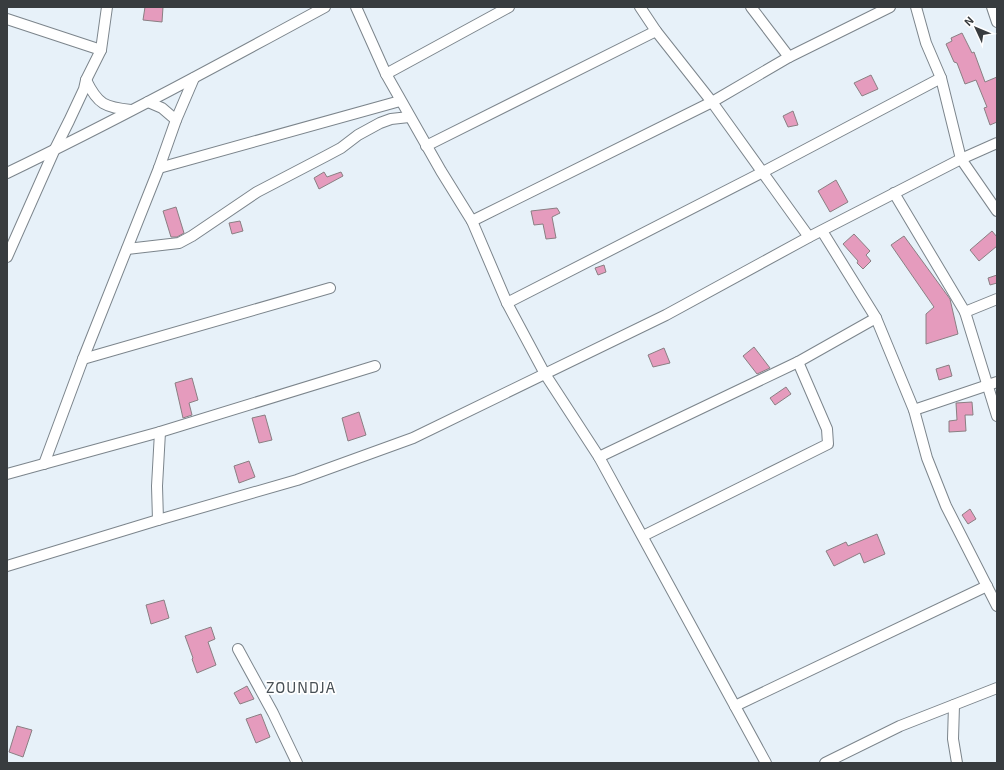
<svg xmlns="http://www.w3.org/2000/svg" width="1004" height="770" font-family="'Exo 2',sans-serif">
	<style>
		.building { fill: #e59bbd; stroke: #8a7f83 }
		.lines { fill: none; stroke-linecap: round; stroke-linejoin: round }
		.street-casing { stroke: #7c858c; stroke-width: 12 }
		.street { stroke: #fff; stroke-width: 10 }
		.labels { text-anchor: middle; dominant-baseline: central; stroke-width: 3.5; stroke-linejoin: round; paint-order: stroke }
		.quarter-label { font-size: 15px; letter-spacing: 1px; fill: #485056; stroke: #fff }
	</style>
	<rect width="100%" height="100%" fill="#e7f1f9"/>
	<g class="building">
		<polygon points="145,7 163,7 162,22 143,20"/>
		<polygon points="962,33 972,53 974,52 985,82 997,77 997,122 990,125 984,108 987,107 976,80 965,84 957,63 954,62 946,44 952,41 951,38"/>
		<polygon points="871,75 878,89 862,96 854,83"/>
		<polygon points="793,111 798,125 788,127 783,116"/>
		<polygon points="324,172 327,177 341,172 343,176 319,189 314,178"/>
		<polygon points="836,180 848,202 830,212 818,191"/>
		<polygon points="176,207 184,233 177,237 171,237 163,211"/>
		<polygon points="557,208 560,213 552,217 556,238 546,239 543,224 534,225 531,211"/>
		<polygon points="240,221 243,231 232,234 229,223"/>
		<polygon points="992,231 997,237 997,246 979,261 970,250"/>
		<polygon points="854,234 870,251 866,255 871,261 863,269 857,263 858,261 843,244"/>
		<polygon points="904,236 950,299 958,334 926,344 926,314 934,307 891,245"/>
		<polygon points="604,265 606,272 598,275 595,268"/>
		<polygon points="997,275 997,283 990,285 988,278"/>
		<polygon points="754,347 770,368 757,374 743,356"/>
		<polygon points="664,348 670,363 653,367 648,355"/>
		<polygon points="949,365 952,376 939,380 936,369"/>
		<polygon points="192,378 198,400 189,403 192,415 183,418 175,383"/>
		<polygon points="786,387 791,394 775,405 770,398"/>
		<polygon points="972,402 973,415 965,415 966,431 949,432 949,421 957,420 956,403"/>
		<polygon points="359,412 366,435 348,441 342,418"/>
		<polygon points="265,415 272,440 259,443 252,418"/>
		<polygon points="249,461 255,477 239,483 234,466"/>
		<polygon points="970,509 976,519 968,524 962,515"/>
		<polygon points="877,534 885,554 864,563 860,553 834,566 826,551 846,542 848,546"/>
		<polygon points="164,600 169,618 151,624 146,605"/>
		<polygon points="211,627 215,639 208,642 216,665 197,673 192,659 193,658 185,636"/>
		<polygon points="247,686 254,699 240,704 234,693"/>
		<polygon points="261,714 270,737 256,743 246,719"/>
		<polygon points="17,726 32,730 23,757 9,752"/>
	</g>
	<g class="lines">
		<defs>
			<g id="street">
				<polyline points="356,7 386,74 441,171 472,221 507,303 545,374 599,457 766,763"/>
				<polyline points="640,7 656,31 712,102 809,237"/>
				<polyline points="751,7 789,57"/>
				<polyline points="916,7 926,43 941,78 961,159 997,211"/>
				<polyline points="992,7 997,22"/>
				<polyline points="7,19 101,50"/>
				<polyline points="386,74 509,7"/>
				<path d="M86,80C98,105 105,107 131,110"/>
				<polyline points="148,102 162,108 176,120"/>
				<polyline points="426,146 656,31"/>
				<polyline points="159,168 400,101"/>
				<path d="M7,173C115,121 220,64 325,7"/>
				<polyline points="894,193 965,312 997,416"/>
				<polyline points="472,221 712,102 789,57 890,7"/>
				<polyline points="822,231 876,318 914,410 927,458 946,506 997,606"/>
				<polyline points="127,249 179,243 192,236 257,192 326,156 341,148 358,135 380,123 391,119 409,117"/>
				<polyline points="7,257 54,151 69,121 84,89 86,80 101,50 107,7"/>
				<polyline points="507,303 763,172 941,78"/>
				<polyline points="965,312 997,299"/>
				<polyline points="83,359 330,288"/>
				<polyline points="914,410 997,382"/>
				<polyline points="599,457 798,362 876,318"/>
				<polyline points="44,464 83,359 159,168 176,120 194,78"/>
				<polyline points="7,474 160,432 375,366"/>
				<polyline points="158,520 157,486 160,432"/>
				<polyline points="643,536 828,444 827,429 798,362"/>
				<polyline points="7,566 158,520 297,480 413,438 666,315 809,237 961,159 997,143"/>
				<polyline points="238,649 273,713 297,763"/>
				<polyline points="954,705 953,739 957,763"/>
				<polyline points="735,706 987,586"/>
				<polyline points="825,763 900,726 997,688"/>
			</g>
		</defs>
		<use href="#street" class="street-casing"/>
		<use href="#street" class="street"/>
	</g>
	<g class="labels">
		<g class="quarter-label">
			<text x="301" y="687">ZOUNDJA</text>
		</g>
	</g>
	<rect width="1004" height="770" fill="none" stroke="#383c3f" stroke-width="16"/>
	<g transform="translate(976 28) rotate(314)" stroke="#ffffff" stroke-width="3" paint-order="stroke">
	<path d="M0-3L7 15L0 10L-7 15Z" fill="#383c3f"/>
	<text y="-6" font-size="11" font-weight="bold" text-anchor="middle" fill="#383c3f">N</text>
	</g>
</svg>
